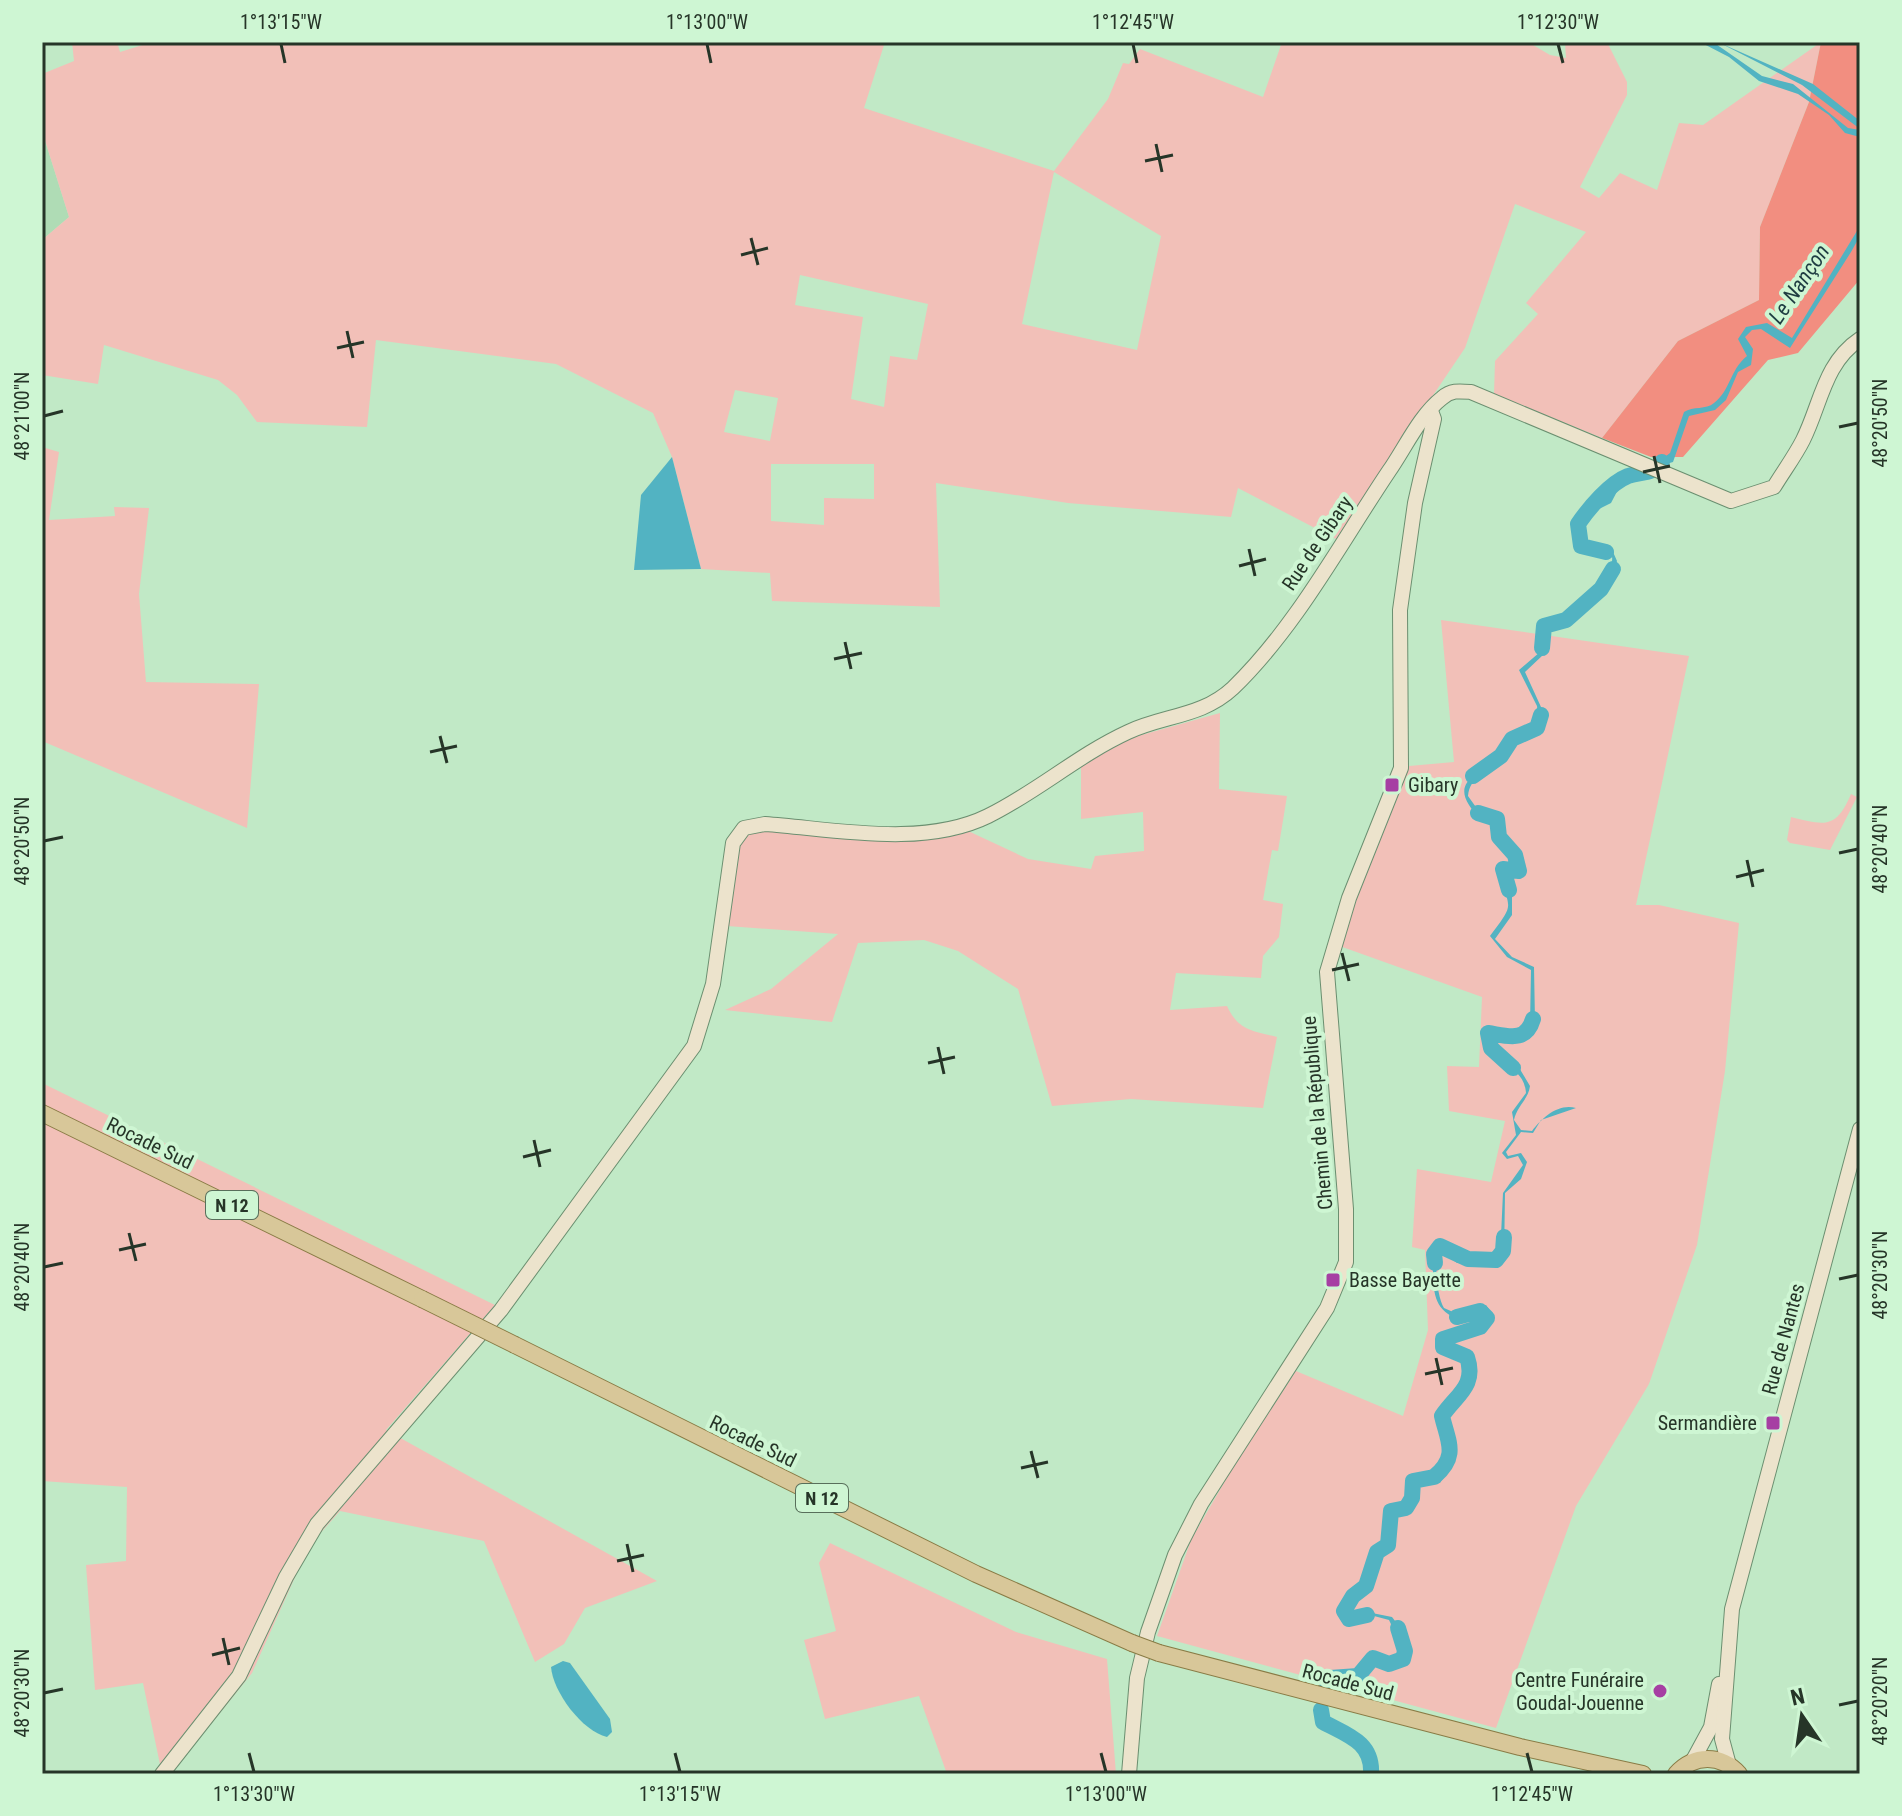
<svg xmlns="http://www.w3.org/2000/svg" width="1902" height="1816" font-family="'Roboto Condensed',sans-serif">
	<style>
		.built { fill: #afdcb5 }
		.green { fill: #f2c0b8; fill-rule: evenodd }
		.forest { fill: #f28e80 }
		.water { fill: #52b3c2 }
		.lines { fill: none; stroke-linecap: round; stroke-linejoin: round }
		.river { stroke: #52b3c2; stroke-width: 16 }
		.secondary-casing { stroke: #6b8f70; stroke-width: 16 }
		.primary-casing { stroke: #897b45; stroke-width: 18 }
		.secondary { stroke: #ece3cc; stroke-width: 14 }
		.primary { stroke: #d8c799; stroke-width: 16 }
		.primary-bridge-casing { stroke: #897b45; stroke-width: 18; stroke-linecap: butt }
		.primary-bridge { stroke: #d8c799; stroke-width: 16 }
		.ticks { fill: none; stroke: #263528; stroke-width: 3 }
		.poi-dot { fill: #a63fa3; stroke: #cef6d3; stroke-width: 3 }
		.labels { text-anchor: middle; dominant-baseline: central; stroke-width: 8; stroke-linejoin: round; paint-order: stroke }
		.shield { fill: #cef6d3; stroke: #586f5b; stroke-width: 2 }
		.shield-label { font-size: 18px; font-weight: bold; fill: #263528 }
		.street-label { font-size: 20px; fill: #263528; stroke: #cef6d3 }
		.poi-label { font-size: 20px; fill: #263528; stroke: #cef6d3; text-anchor: start }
		.water-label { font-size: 22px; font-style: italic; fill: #1f3d42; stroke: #cef6d3 }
		.neatline { fill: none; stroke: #263528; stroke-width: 3 }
		.ticks-label { font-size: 20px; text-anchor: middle; fill: #263528 }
	</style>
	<rect width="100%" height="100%" fill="#c1e9c6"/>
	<polygon class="built" points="42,131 69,217 42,240"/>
	<g class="green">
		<path d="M72,42H117L120,52L152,42H885L864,108L1054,171L1108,99L1123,63L1129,64L1140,49L1263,97L1282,42H1528L1550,55L1566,58L1565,42H1607L1627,82V95L1580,187L1599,198L1620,173L1657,190L1679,123L1703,125L1821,42L1809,102L1760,227L1759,300L1678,341L1602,438L1494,394L1495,361L1538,314L1526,303L1586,232L1515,204L1465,348L1336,539L1238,488L1231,517L1068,503L936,483L940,607L772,601L770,573L701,569L672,457L653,413L556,364L376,340L367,427L257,422L237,395L218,380L104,345L98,384L42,375V240L69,217L42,131V74L74,61ZM1054,172L1161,236L1137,350L1022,324ZM800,275L928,304L917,360L890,356L884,407L851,399L863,317L795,305ZM735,390L778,398L770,441L724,432ZM771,464H874V499L824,498V525L771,521Z"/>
		<polygon points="42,447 59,452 49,520 115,516 114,507 149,508 139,594 146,682 259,684 247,828 42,741"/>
		<polygon points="1441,620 1689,656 1636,905 1659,905 1739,923 1725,1071 1697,1245 1649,1384 1576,1506 1496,1728 1157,1636 1191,1540 1233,1467 1296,1371 1403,1416 1428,1330 1425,1250 1412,1247 1417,1169 1491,1182 1505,1121 1449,1111 1447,1066 1479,1067 1482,997 1334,944 1409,766 1454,762"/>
		<path d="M1220,713L1219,789L1287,796L1278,851L1272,850L1263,900L1283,904L1279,937L1263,956L1261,978L1176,973L1170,1010L1227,1006C1238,1030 1252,1031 1277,1037L1263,1108L1131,1099L1052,1106L1018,989L958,951L924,940L858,943L832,1022L725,1010L771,989L838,934L727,926L737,843L743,832L758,827L966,830L1028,859L1091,869L1095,856L1144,851L1143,812L1081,819V763L1120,741Z"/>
		<path d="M1851,794L1857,797L1830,850L1790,843L1787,840L1791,817C1824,825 1836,830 1851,794Z"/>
		<polygon points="42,1083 495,1305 386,1430 657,1581 585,1608 564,1644 535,1662 484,1541 340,1511 309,1546 252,1673 171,1774 162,1774 143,1683 95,1690 86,1565 126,1561 127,1487 42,1481"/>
		<polygon points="830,1543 1016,1632 1107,1659 1116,1774 947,1774 919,1696 825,1719 804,1640 836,1631 819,1563"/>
	</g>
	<polygon class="forest" points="1821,42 1860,42 1860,279 1798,353 1768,360 1683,457 1651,457 1602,438 1678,341 1759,300 1760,227 1809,102"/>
	<g class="water">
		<polygon points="1700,42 1713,42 1762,76 1793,84 1848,128 1860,130 1860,137 1845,133 1829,115 1798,94 1759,81 1729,57"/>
		<polygon points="1720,43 1813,84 1860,121 1860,129 1802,85"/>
		<path d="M1860,226V236L1851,252L1790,348L1761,329L1752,330L1745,337L1753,349L1751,365L1738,372L1726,400L1715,410L1689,416L1673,462L1663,465L1657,463L1670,453L1684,412C1693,406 1706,410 1714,403C1731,390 1729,371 1747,356L1738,339L1746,327L1767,323L1792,338Z"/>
		<polygon points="672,457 701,569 634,570 641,495"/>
		<path d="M1654,471L1657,472L1651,479L1622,482L1611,503L1589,514L1578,541L1582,547L1613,552L1617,561C1608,592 1585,606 1562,627L1550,625L1542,630L1543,655L1525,672L1541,707L1543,726L1529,740L1514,741C1509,748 1506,759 1499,764C1486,775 1470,776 1468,796L1483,817L1497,816L1500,839L1512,848L1522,871L1523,875L1504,876L1512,894V915L1495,939L1512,957L1534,967L1535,1021L1524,1042L1491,1040L1493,1052L1518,1066L1530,1086C1528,1100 1517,1106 1514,1120L1521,1130L1532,1131C1542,1118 1558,1103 1576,1108L1541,1120L1533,1133L1521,1132L1506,1152L1508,1156L1521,1153L1527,1162L1521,1179L1505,1193L1504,1259L1497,1265L1457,1263L1440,1250C1433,1259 1437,1297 1444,1308L1462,1316L1486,1305L1493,1315C1481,1340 1462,1332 1442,1342L1444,1351H1467C1479,1387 1463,1396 1442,1421L1453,1432L1451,1465L1440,1483L1413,1484L1415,1501L1403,1514H1391L1389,1529L1392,1544L1374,1559L1366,1594C1355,1598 1347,1602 1344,1615L1349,1619L1372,1613L1392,1617L1402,1630L1407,1649H1403L1389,1620L1374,1616L1349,1621L1341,1612L1350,1597L1363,1591L1375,1552L1388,1545L1385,1531L1390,1510H1403L1411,1498L1410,1481L1433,1478C1451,1461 1452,1441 1439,1421C1449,1394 1477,1395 1465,1357L1440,1349L1441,1338C1457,1335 1478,1335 1485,1318L1481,1311L1456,1318C1428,1307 1435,1281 1432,1256L1440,1246L1462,1259L1494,1262L1500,1257L1503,1193L1523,1165L1518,1156L1507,1159L1502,1153L1516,1135L1512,1112L1526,1093C1524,1063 1491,1068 1485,1034L1518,1039L1530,1025L1531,970L1507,957L1490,936C1517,900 1508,912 1500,870L1517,872C1512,849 1498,844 1495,819C1482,819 1477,817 1469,805C1454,782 1478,773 1494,763C1503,758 1507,745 1514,737L1530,735L1539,724L1537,706L1519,670L1540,652L1539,628C1548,624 1557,626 1564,622C1584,612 1615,578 1612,556L1580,549L1576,539V524L1623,478L1650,475Z"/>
		<path d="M563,1661L570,1663L610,1719L612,1732L607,1737C582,1731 553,1692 551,1667Z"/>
	</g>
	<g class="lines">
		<g class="river">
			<path d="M1606,552L1581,546L1578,524C1589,508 1610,483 1628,476C1643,471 1651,475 1662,462"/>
			<polyline points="1542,648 1544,626 1566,620 1601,589 1613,569"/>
			<polyline points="1473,776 1501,756 1512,739 1537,728 1541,715"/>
			<polyline points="1478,813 1497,819 1499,837 1515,855 1519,871 1503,869 1509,890"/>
			<path d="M1513,1068L1491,1048L1488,1033C1508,1036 1526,1043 1533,1019"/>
			<polyline points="1435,1263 1434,1254 1440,1246 1468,1259 1496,1260 1503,1251 1504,1237"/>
			<path d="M1367,1615L1349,1619L1344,1611L1353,1596L1366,1586L1377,1552L1388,1545L1391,1511L1406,1508L1412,1498L1413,1481L1434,1477C1459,1456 1448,1442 1442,1416C1456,1395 1477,1386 1467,1357L1443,1347V1339L1480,1327L1487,1318L1480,1311L1457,1317"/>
			<polyline points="1327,1685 1330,1678 1358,1676 1373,1658 1389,1664 1403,1659 1405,1651 1398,1628"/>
			<path d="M1321,1710L1323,1722C1347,1735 1373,1742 1371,1774"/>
		</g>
		<defs>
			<g id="secondary">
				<polyline points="1692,1762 1711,1727 1719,1684"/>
				<polyline points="1729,1765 1722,1739 1732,1609 1860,1129"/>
				<path d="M162,1774L239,1676L286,1577L317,1524L501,1310L694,1046L713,984L733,843L744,828L765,824C834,829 923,848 988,816C1037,792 1078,755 1128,732C1164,715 1202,717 1233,688C1296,627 1340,544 1389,471C1405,448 1420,415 1442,398C1451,390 1459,391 1471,392L1731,501L1774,487C1783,472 1795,456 1803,440C1821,404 1824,363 1860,339"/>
				<polyline points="1129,1774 1137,1678 1148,1632 1175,1555 1201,1504 1327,1308 1346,1262 1346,1209 1327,972 1349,898 1401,768 1400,610 1415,503 1434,419 1431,411"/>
			</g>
			<g id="primary">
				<polyline points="42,1113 422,1299"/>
				<polyline points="515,1345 976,1574 1132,1643"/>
				<polyline points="1159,1653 1520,1747 1643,1774"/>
				<path d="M1676,1774C1694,1754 1721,1754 1739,1774"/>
			</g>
		</defs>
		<use href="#secondary" class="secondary-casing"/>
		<use href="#primary" class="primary-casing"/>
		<use href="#secondary" class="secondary"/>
		<use href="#primary" class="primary"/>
		<defs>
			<g id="primary-bridge">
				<polyline points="422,1299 515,1345"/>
				<polyline points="1132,1643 1159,1653"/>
			</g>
		</defs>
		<use href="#primary-bridge" class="primary-bridge-casing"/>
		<use href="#primary-bridge" class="primary-bridge"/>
	</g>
	<path class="ticks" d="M281,44L285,63M707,44L711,63M1133,44L1137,63M1558,44L1563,63M1156,144L1162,172M1145,161L1173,155M751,238L758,265M741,255L768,248M347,331L353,358M337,348L364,342M44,416L63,411M1839,427L1858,423M1654,456L1660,483M1643,472L1670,466M1249,549L1255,576M1239,566L1266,559M845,642L851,669M834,659L862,653M440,736L447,763M430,752L457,746M44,841L63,837M1839,853L1858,849M1747,860L1753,887M1736,877L1764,870M1342,953L1349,981M1332,970L1359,964M938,1047L944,1074M928,1063L955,1057M534,1140L540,1167M523,1157L551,1150M129,1233L136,1261M119,1250L146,1244M44,1267L63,1263M1839,1279L1858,1275M1436,1358L1442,1385M1425,1374L1453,1368M1031,1451L1038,1478M1021,1468L1048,1462M627,1544L633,1572M617,1561L644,1555M223,1638L229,1665M212,1655L240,1648M44,1693L63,1689M1839,1705L1858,1701M249,1753L254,1772M675,1753L680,1772M1101,1753L1106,1772M1527,1753L1532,1772"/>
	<g class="poi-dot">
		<rect x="1384" y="777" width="16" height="16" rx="4"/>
		<rect x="1325" y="1272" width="16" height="16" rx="4"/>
		<rect x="1765" y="1415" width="16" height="16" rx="4"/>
		<circle cx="1660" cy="1691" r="8"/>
	</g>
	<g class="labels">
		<g class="shield">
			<rect x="206" y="1191" width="52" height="28" rx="6"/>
			<rect x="796" y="1484" width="52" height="28" rx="6"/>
		</g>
		<g class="shield-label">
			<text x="232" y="1205">N 12</text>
			<text x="822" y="1498">N 12</text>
		</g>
		<g class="street-label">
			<text transform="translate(1317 543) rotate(-56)">Rue de Gibary</text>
			<text transform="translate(1317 1113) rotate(-95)">Chemin de la République</text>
			<text transform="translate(150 1143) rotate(26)">Rocade Sud</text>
			<text transform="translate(1783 1339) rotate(-75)">Rue de Nantes</text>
			<text transform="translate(753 1441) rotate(26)">Rocade Sud</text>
			<text transform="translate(1348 1682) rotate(15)">Rocade Sud</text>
		</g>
		<g class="poi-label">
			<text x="1408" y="785">Gibary</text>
			<text x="1349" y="1280">Basse Bayette</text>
			<text x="1757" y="1423" text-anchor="end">Sermandière</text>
			<text x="1644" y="1680" text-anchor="end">Centre Funéraire<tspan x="1644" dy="23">Goudal-Jouenne</tspan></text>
		</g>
		<g class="water-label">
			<text transform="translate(1799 284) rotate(-56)">Le Nançon</text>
		</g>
	</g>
	<rect width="1902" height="1816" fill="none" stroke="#cef6d3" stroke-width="88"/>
	<g transform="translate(1802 1716) rotate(347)" stroke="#cef6d3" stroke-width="6" paint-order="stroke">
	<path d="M0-6L14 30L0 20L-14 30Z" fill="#263528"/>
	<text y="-12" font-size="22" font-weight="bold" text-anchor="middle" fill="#263528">N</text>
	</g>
	<rect x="44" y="44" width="1814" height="1728" class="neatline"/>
	<g class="ticks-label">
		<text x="281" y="29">1°13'15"W</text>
		<text x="707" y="29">1°13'00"W</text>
		<text x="1133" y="29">1°12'45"W</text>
		<text x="1558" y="29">1°12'30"W</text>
		<text transform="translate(22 416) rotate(-90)" y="7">48°21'00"N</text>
		<text transform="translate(1880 423) rotate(-90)" y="7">48°20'50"N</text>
		<text transform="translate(22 841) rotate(-90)" y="7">48°20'50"N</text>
		<text transform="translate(1880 849) rotate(-90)" y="7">48°20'40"N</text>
		<text transform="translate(22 1267) rotate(-90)" y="7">48°20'40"N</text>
		<text transform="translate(1880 1275) rotate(-90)" y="7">48°20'30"N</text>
		<text transform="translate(22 1693) rotate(-90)" y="7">48°20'30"N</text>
		<text transform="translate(1880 1701) rotate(-90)" y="7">48°20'20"N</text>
		<text x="254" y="1801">1°13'30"W</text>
		<text x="680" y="1801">1°13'15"W</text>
		<text x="1106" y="1801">1°13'00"W</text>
		<text x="1532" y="1801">1°12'45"W</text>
	</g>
</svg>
